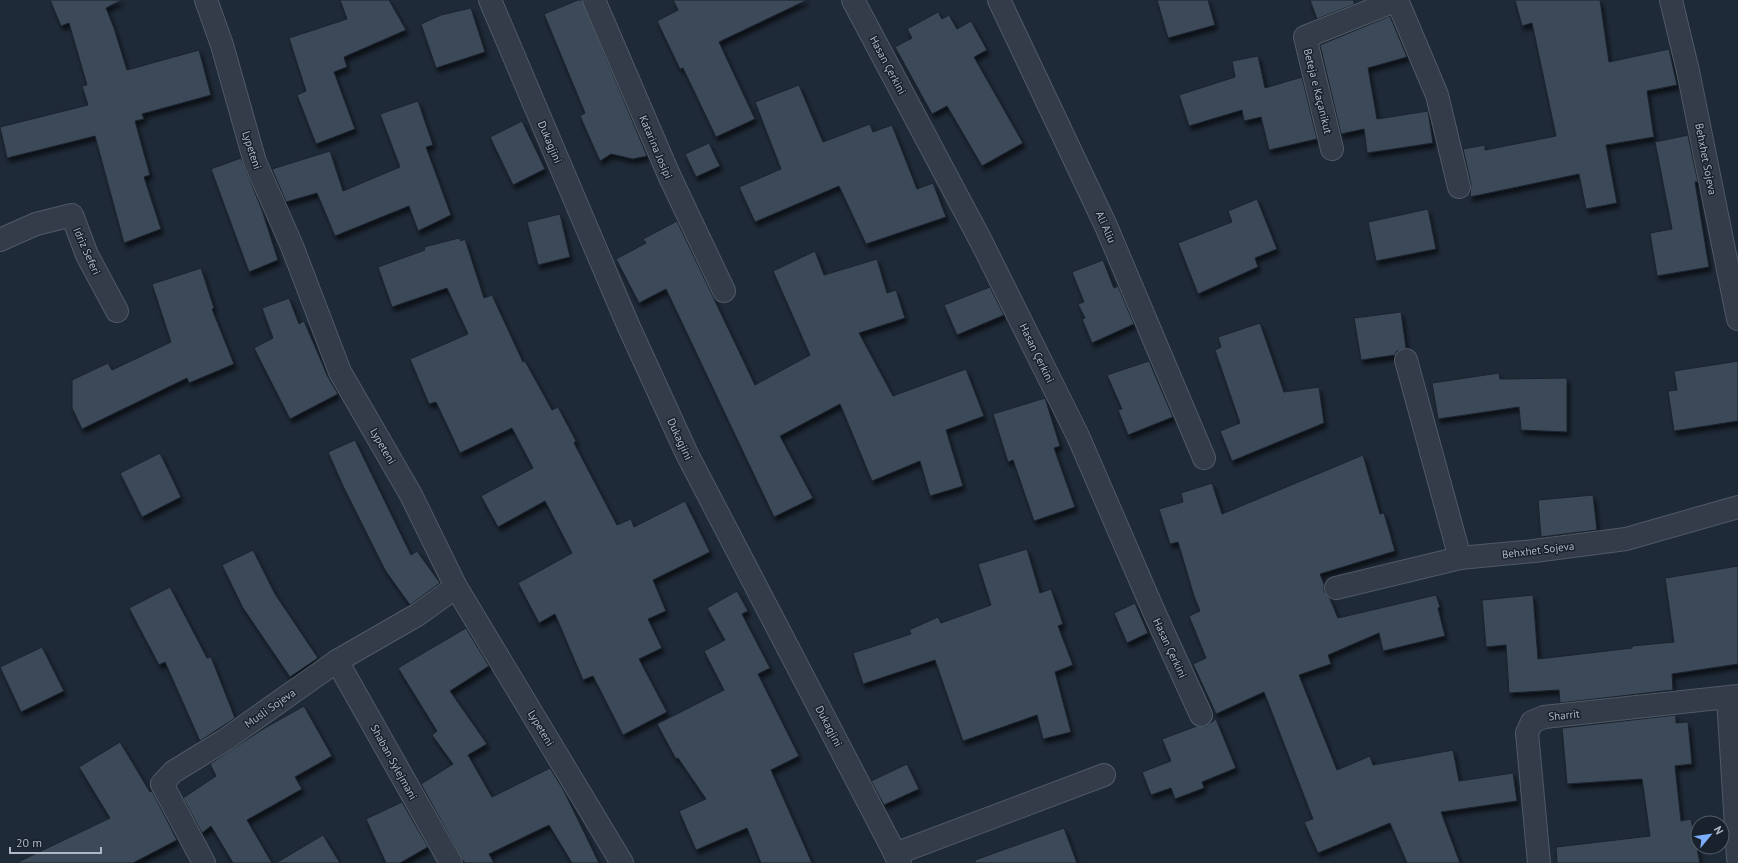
<svg xmlns="http://www.w3.org/2000/svg" width="1738" height="863" font-family="'PT Sans',sans-serif">
	<style>
		.building { fill: #3b4858; stroke: #1a232e; filter: url(#shadow) }
		.lines { fill: none; stroke-linecap: round; stroke-linejoin: round }
		.street-casing { stroke: #505a66; stroke-width: 24 }
		.street { stroke: #333c48; stroke-width: 22 }
		.labels { text-anchor: middle; dominant-baseline: central; stroke-width: 3; stroke-linejoin: round; paint-order: stroke }
		.street-label { font-size: 11px; fill: #adb7c5; stroke: #18212c }
	</style>
	<defs>
		<filter id="shadow"><feDropShadow dx="2.5" dy="4.5" stdDeviation="2" flood-color="#0009"/></filter>
	</defs>
	<rect width="100%" height="100%" fill="#1f2a38"/>
	<g class="building">
		<polygon points="50,0 122,0 106,8 114,28 127,70 199,50 211,95 142,114 144,119 135,121 150,175 144,177 161,229 124,243 95,136 7,158 0,127 88,105 82,86 87,85 69,23 61,26"/>
		<polygon points="340,0 389,0 406,30 344,57 347,67 334,72 355,129 316,144 297,95 306,91 289,38 347,19"/>
		<polygon points="578,0 582,0 647,156 633,159 611,154 600,161 580,116 585,113 544,14"/>
		<polygon points="673,0 807,0 719,42 755,119 716,137 683,68 680,69 657,21 678,10"/>
		<polygon points="1157,0 1208,0 1215,25 1168,38"/>
		<polygon points="1310,0 1353,0 1355,4 1317,19"/>
		<polygon points="1515,0 1600,0 1609,62 1669,49 1677,85 1647,91 1654,137 1606,145 1617,203 1586,209 1579,174 1470,197 1471,184 1463,149 1485,145 1485,150 1556,136 1532,23 1522,26"/>
		<polygon points="471,8 485,52 436,68 421,24 441,15"/>
		<polygon points="938,12 942,19 949,15 957,29 971,21 987,50 974,57 1023,143 982,166 947,106 932,114 895,47 912,38 907,29"/>
		<polygon points="1390,16 1407,57 1368,68 1377,119 1428,111 1433,143 1367,153 1364,129 1341,134 1320,45"/>
		<polygon points="1258,56 1265,88 1302,77 1317,139 1269,150 1261,117 1244,121 1242,110 1189,126 1179,95 1235,77 1232,61"/>
		<polygon points="799,85 823,142 870,124 873,132 892,125 917,189 933,183 946,217 866,244 839,186 755,222 739,187 781,169 755,102"/>
		<polygon points="418,101 433,145 426,147 451,215 418,231 409,206 335,236 317,193 286,202 272,169 330,151 343,191 400,167 380,114"/>
		<polygon points="522,121 545,169 513,185 490,137"/>
		<polygon points="1688,135 1698,182 1695,182 1709,267 1657,276 1650,233 1672,229 1655,142"/>
		<polygon points="709,143 720,166 696,177 685,154"/>
		<polygon points="241,158 262,210 278,260 249,272 211,169"/>
		<polygon points="1257,199 1277,249 1255,258 1258,267 1198,294 1178,243 1232,222 1228,211"/>
		<polygon points="1428,209 1436,249 1376,261 1368,222"/>
		<polygon points="560,214 570,257 538,265 527,222"/>
		<polygon points="677,221 755,385 810,355 773,271 815,251 824,275 877,259 887,293 896,290 905,318 859,333 893,396 966,369 984,416 946,430 963,486 930,496 920,461 872,481 840,404 780,436 813,498 774,517 666,289 639,303 616,259 646,243 643,239"/>
		<polygon points="459,238 461,241 465,239 484,298 492,295 523,362 525,361 552,410 558,407 576,441 574,443 617,525 631,519 634,527 685,501 710,552 653,580 666,611 648,619 662,648 639,659 667,712 623,735 593,676 583,680 555,614 539,623 518,583 572,553 545,501 498,527 481,496 533,468 512,428 460,453 436,402 429,404 410,359 468,334 447,288 392,307 378,267 425,250 424,247"/>
		<polygon points="1103,260 1114,288 1118,286 1134,324 1092,343 1082,319 1085,318 1078,304 1084,302 1072,272"/>
		<polygon points="201,268 214,308 212,309 234,364 189,383 187,378 82,429 72,408 72,380 108,363 112,370 171,342 152,284"/>
		<polygon points="990,287 1004,315 957,335 944,305"/>
		<polygon points="289,298 299,324 304,321 328,377 338,394 290,419 254,348 273,338 262,308"/>
		<polygon points="1401,312 1406,348 1397,351 1395,355 1361,360 1354,318"/>
		<polygon points="1260,323 1284,392 1319,387 1324,423 1232,461 1220,431 1240,423 1215,350 1221,347 1218,337"/>
		<polygon points="1149,361 1173,417 1128,435 1118,410 1122,409 1107,375"/>
		<polygon points="1738,361 1738,421 1674,431 1668,391 1677,390 1674,371"/>
		<polygon points="1499,373 1500,379 1567,378 1567,432 1521,430 1519,407 1438,419 1432,383"/>
		<polygon points="1045,398 1060,446 1054,448 1075,507 1034,521 1013,460 1008,462 993,414"/>
		<polygon points="355,440 411,555 417,551 440,583 410,605 385,570 344,488 328,452"/>
		<polygon points="160,453 181,497 142,517 120,473"/>
		<polygon points="1363,455 1380,514 1384,513 1395,551 1320,574 1324,584 1324,591 1330,599 1338,618 1436,595 1440,607 1438,608 1445,636 1383,651 1379,633 1328,655 1331,664 1299,675 1337,770 1370,756 1373,765 1453,750 1459,781 1513,773 1517,801 1441,812 1460,863 1407,863 1390,823 1318,853 1304,822 1313,819 1264,692 1216,714 1193,664 1206,658 1189,616 1200,611 1194,596 1178,542 1170,544 1159,509 1183,502 1181,493 1212,483 1222,514"/>
		<polygon points="1593,495 1597,530 1541,537 1538,500"/>
		<polygon points="1027,549 1040,593 1051,589 1063,624 1058,626 1073,665 1055,672 1071,732 1043,739 1037,715 963,741 935,660 863,684 853,653 911,634 909,630 938,617 941,623 991,605 978,564"/>
		<polygon points="253,550 275,594 318,658 290,677 243,608 222,565"/>
		<polygon points="1738,566 1738,664 1672,674 1673,690 1560,703 1559,690 1509,693 1506,645 1486,647 1482,600 1533,595 1538,659 1632,648 1632,646 1674,642 1665,578"/>
		<polygon points="170,587 207,658 211,657 235,718 200,741 165,662 159,665 129,608"/>
		<polygon points="737,591 748,611 742,614 770,668 758,674 799,756 771,770 812,863 761,863 747,828 696,850 679,811 706,799 678,758 676,759 657,724 724,690 704,651 725,640 707,608"/>
		<polygon points="1135,603 1148,633 1127,643 1114,613"/>
		<polygon points="466,628 489,666 450,691 487,744 468,755 492,797 550,768 564,791 599,863 572,863 549,825 489,854 494,863 465,863 462,859 421,784 453,764 432,735 437,731 398,668"/>
		<polygon points="42,647 64,691 21,712 0,667"/>
		<polygon points="304,706 332,756 295,777 302,789 247,820 272,863 233,863 211,826 202,833 183,798 216,776 210,764 263,729"/>
		<polygon points="1676,715 1676,723 1688,722 1692,764 1675,766 1681,821 1691,819 1700,863 1557,863 1556,847 1650,836 1642,779 1567,784 1562,728"/>
		<polygon points="1216,719 1236,768 1202,782 1204,788 1175,799 1171,788 1151,795 1142,772 1171,761 1162,739 1197,726 1206,726"/>
		<polygon points="120,742 150,792 152,791 177,840 133,863 16,863 110,818 79,767"/>
		<polygon points="907,764 919,789 884,805 871,781"/>
		<polygon points="402,802 428,847 400,863 386,863 366,819"/>
		<polygon points="1064,828 1077,863 975,863 975,860"/>
		<polygon points="323,835 340,863 276,863"/>
	</g>
	<g class="lines">
		<defs>
			<g id="street">
				<polyline points="206,0 222,45 255,162 292,246 340,372 411,495 456,587 622,863"/>
				<polyline points="490,0 628,325 687,454 900,863"/>
				<polyline points="594,0 669,175 724,291"/>
				<polyline points="853,0 982,243 1078,436 1155,614 1201,715"/>
				<polyline points="999,0 1106,226 1204,458"/>
				<polyline points="1397,0 1437,95 1459,187"/>
				<polyline points="1671,0 1688,71 1738,319"/>
				<polyline points="1332,149 1305,37 1397,0"/>
				<polyline points="0,240 36,224 72,215 87,255 117,311"/>
				<polyline points="1406,360 1460,558"/>
				<polyline points="1336,588 1460,558 1534,551 1626,539 1738,507"/>
				<polyline points="337,661 451,863"/>
				<polyline points="1728,698 1738,858"/>
				<polyline points="895,854 1104,775"/>
				<polyline points="204,863 162,784 173,772 225,740 337,661 417,615 456,587"/>
				<polyline points="1539,863 1527,733 1532,722 1544,717 1738,696"/>
			</g>
		</defs>
		<use href="#street" class="street-casing"/>
		<use href="#street" class="street"/>
	</g>
	<g class="labels">
		<g class="street-label">
			<text transform="translate(888 65) rotate(62)">Hasan Çerkini</text>
			<text transform="translate(1318 91) rotate(76)">Beteja e Kaçanikut</text>
			<text transform="translate(550 142) rotate(67)">Dukagjini</text>
			<text transform="translate(656 147) rotate(67)">Katarina Josipi</text>
			<text transform="translate(252 150) rotate(72)">Lypeteni</text>
			<text transform="translate(1706 159) rotate(79)">Behxhet Sojeva</text>
			<text transform="translate(1106 227) rotate(66)">Ali Aliu</text>
			<text transform="translate(87 251) rotate(66)">Idriz Seferi</text>
			<text transform="translate(1037 353) rotate(64)">Hasan Çerkini</text>
			<text transform="translate(680 439) rotate(65)">Dukagjini</text>
			<text transform="translate(383 446) rotate(60)">Lypeteni</text>
			<text transform="translate(1538 550) rotate(-7)">Behxhet Sojeva</text>
			<text transform="translate(1170 648) rotate(65)">Hasan Çerkini</text>
			<text transform="translate(270 708) rotate(-35)">Musli Sojeva</text>
			<text transform="translate(1564 715) rotate(-6)">Sharrit</text>
			<text transform="translate(829 726) rotate(62)">Dukagjini</text>
			<text transform="translate(541 728) rotate(59)">Lypeteni</text>
			<text transform="translate(394 762) rotate(61)">Shaban Sylejmani</text>
		</g>
	</g>
	<g transform="translate(1710 835) rotate(61)"><circle r="19" fill="#18212c" stroke="#545d69"/>
	<path d="M0-3L7 15L0 10L-7 15Z" fill="#7caffb"/>
	<text y="-6" font-size="11" font-weight="bold" text-anchor="middle" fill="#adb7c5">N</text>
	</g>
	<path d="M10 847v6h91v-6" fill="none" stroke="#adb7c5" stroke-width="2"/>
	<text x="16" y="847" font-size="12" fill="#adb7c5" stroke="#18212c" stroke-width="3" paint-order="stroke">20 m</text>
</svg>
